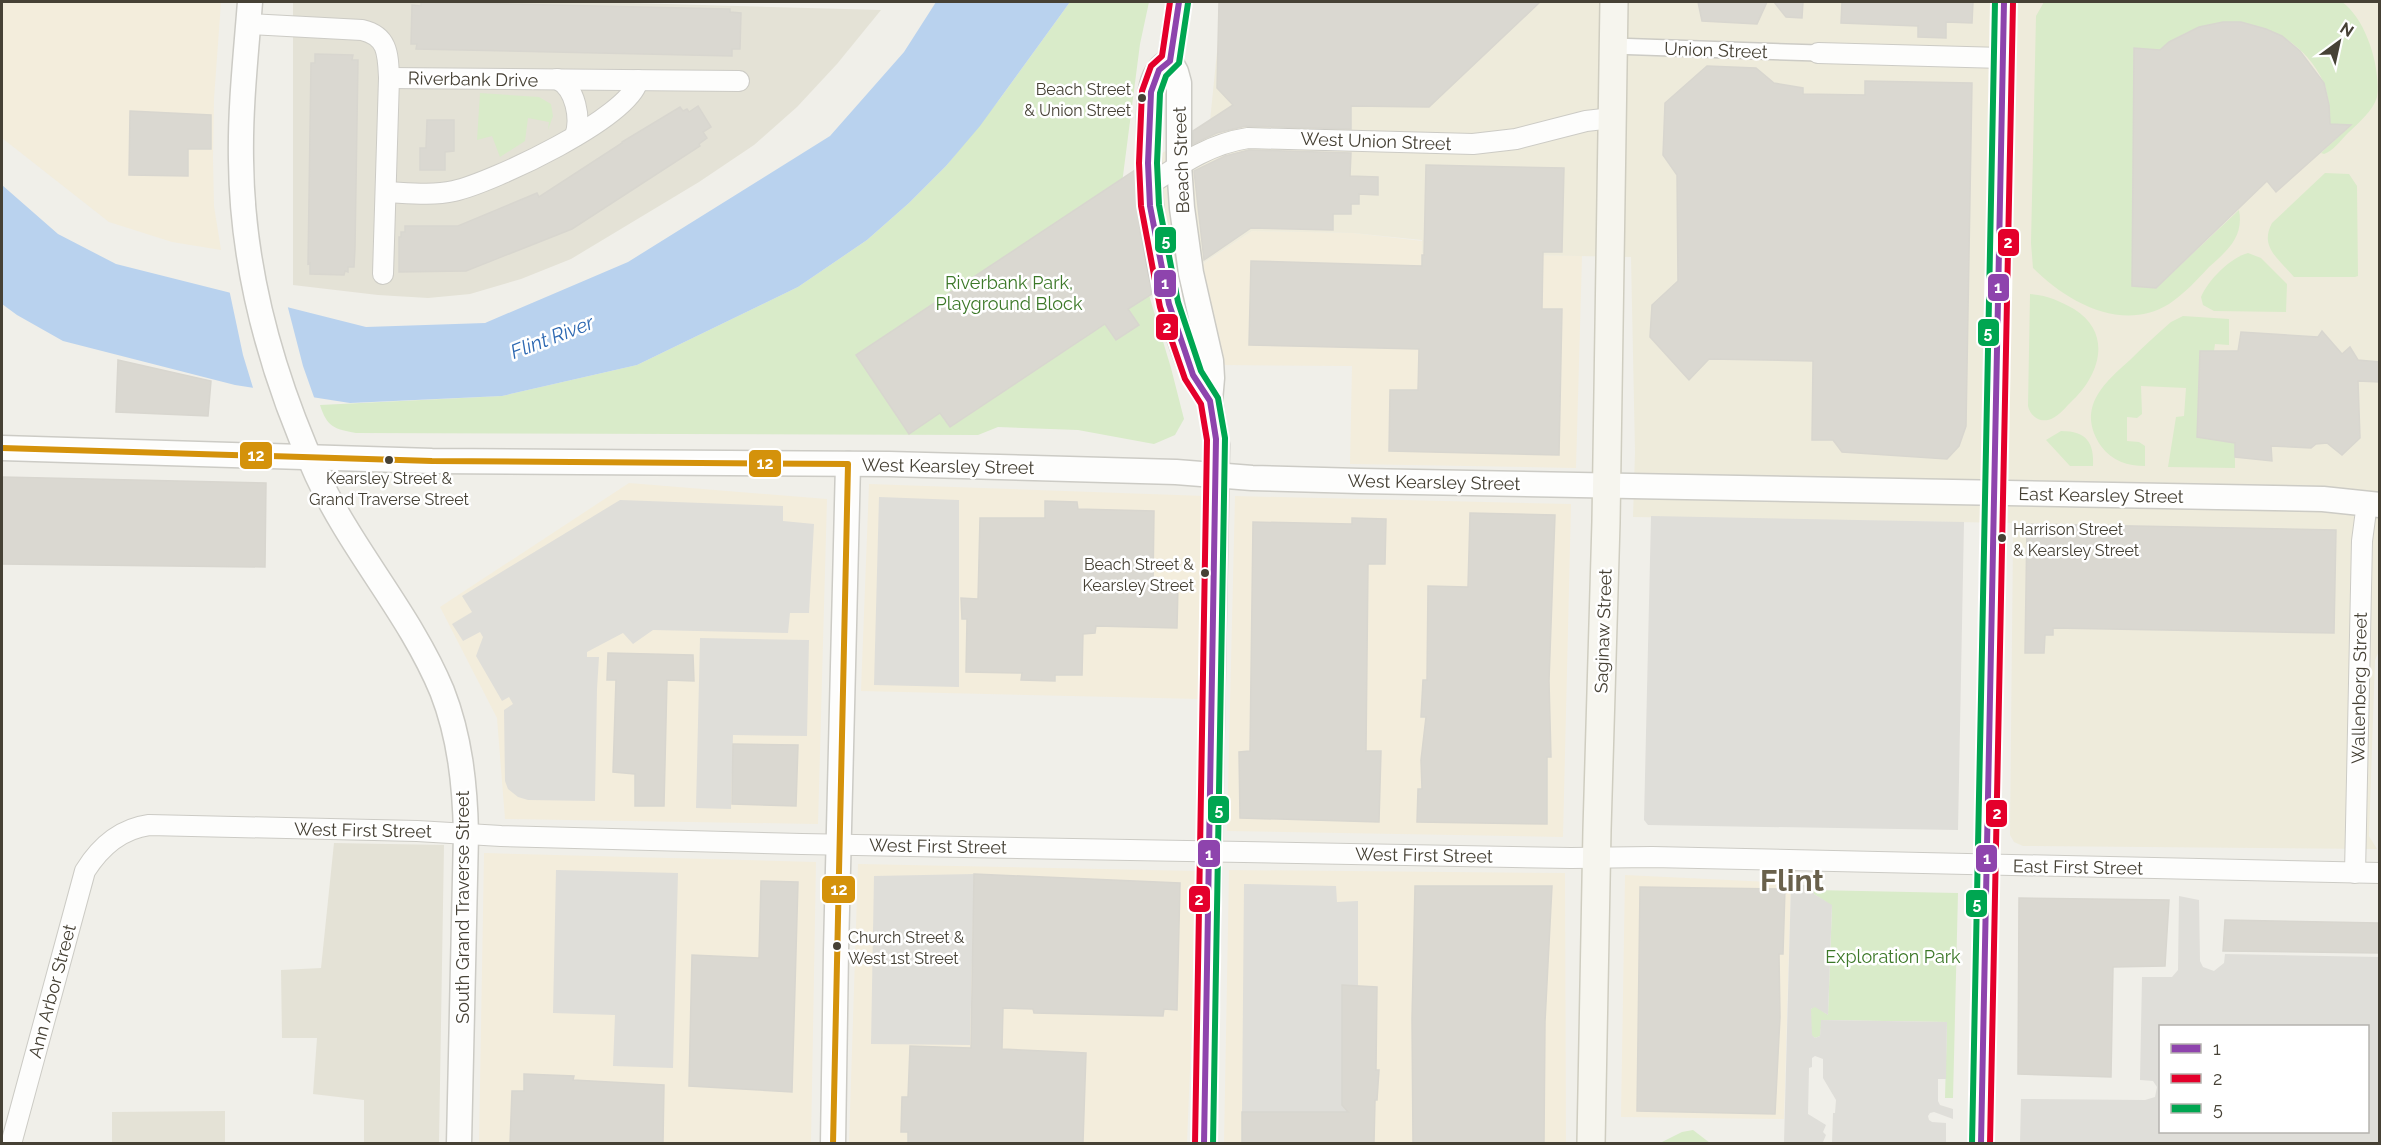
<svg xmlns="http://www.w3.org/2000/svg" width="2381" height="1145" font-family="Raleway,sans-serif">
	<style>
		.residential { fill: #e4e2d6 }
		.commercial { fill: #f3eddc }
		.education { fill: #eeebdb }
		.green { fill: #d9ebc9 }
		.parking { fill: #dfded9; fill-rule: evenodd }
		.water { fill: #b9d2ee }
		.pier { fill: #f0efe9 }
		.building { fill: #dad8d1; stroke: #d8d6cf; stroke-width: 1.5 }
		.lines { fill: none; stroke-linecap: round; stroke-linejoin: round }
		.pedestrian-casing { stroke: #cccbc5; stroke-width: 18 }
		.minor-casing { stroke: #cccbc5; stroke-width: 22 }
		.tertiary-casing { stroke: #cccbc5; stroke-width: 27 }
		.secondary-casing { stroke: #cfcdc0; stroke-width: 30 }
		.pedestrian { stroke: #fdfdfc; stroke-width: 15 }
		.minor { stroke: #fdfdfc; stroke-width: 20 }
		.tertiary { stroke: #fdfdfc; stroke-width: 24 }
		.secondary { stroke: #f6f5ee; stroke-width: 27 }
		.bus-1-casing { stroke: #fff; stroke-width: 10 }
		.bus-2-casing { stroke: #fff; stroke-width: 10 }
		.bus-3-casing { stroke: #fff; stroke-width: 10 }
		.bus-4-casing { stroke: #fff; stroke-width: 10 }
		.bus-1 { stroke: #8e44ad; stroke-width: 6 }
		.bus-2 { stroke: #e4002b; stroke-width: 6 }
		.bus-3 { stroke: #00a651; stroke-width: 6 }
		.bus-4 { stroke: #d4920b; stroke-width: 6 }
		.bus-dot { fill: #464135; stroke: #fff; stroke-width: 2 }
		.labels { text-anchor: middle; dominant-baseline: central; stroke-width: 5; stroke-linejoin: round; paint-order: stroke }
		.bus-label { font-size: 16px; fill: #464135; stroke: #fff; text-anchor: end }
		.street-label { font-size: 18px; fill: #464135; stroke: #fff }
		.park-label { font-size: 18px; fill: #3c7828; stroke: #fff }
		.water-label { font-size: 20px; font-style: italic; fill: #2e69b2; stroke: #fff }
		.town-label { font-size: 30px; font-weight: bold; fill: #69614c; stroke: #fff }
		.line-badge { stroke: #fff; stroke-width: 2 }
		.badge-label { font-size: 16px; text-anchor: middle; font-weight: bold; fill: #fff }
	</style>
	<rect width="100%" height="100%" fill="#f0efe9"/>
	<g class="residential">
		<polygon points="293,2 596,2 881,10 837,64 797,107 754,145 699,182 571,259 521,279 470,294 428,298 378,295 293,285"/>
		<polygon points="334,843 444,845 439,1143 364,1143 364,1100 313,1094 317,1038 282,1038 281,970 321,968"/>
		<polygon points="225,1111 225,1143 112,1143 112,1112"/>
	</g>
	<g class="commercial">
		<polygon points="2,2 221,2 214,99 213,158 214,206 221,250 172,242 109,222 2,138"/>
		<polygon points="1252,231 1353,233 1422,241 1422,253 1582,256 1576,468 1350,464 1352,366 1220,365 1198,267"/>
		<polygon points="629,483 827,499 818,824 505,819 497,718 440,607"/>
		<polygon points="869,484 1205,496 1201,699 861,691"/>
		<polygon points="1235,496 1571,504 1563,837 1227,831"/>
		<polygon points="484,853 816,862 811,1143 479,1144"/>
		<polygon points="858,864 1198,871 1187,1143 849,1144"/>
		<polygon points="1229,870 1565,873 1566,1143 1224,1144"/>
		<polygon points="1625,875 1791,883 1784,1119 1621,1117"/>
	</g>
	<polygon class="education" points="1222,2 2379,2 2380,649 2375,660 2369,836 2377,849 2023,846 2014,842 2010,835 2013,537 2016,523 1633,517 1635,452 1631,257 1422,253 1422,240 1353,233 1252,231 957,425 860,356 1210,121"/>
	<g class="green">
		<path d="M1070,2H1149L1140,44L1120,199L1171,368L1184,419L1175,435L1154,444L1078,430L998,427L978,435L356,433C334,429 327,427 320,405L502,396L637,365L798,287L867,240L909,203L946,166L999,100Z"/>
		<path d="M2044,2H2342C2366,19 2381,67 2377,97C2373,111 2358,123 2348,133C2341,140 2333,151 2324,154L2321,153L2351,125L2330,124C2329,111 2329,96 2324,83C2294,18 2212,4 2160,50L2134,48L2132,285L2156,288L2239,210C2244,237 2228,250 2209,267C2197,280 2184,294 2169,304C2122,333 2067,302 2033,268L2031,243L2036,16Z"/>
		<polygon points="480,93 539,97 551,104 553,116 548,130 549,122 528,118 525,141 500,157 492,136 477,140"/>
		<path d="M2325,173L2349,174L2357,186L2358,276L2355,277H2294C2279,259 2259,247 2272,223Z"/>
		<path d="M2248,253L2261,258L2287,284L2286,312L2214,311L2203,305L2201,297C2208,280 2230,258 2248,253Z"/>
		<path d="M2030,294C2047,295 2060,301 2074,309C2114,334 2099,377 2070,403C2064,409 2057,418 2048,420C2038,422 2030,415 2028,406Z"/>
		<path d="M2183,316L2229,319V345L2215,344L2214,351H2200L2197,437L2235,443V468L2168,467L2176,417L2184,416L2186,388L2141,386L2142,414L2137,418L2127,417V441L2139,442L2145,446V466C2128,466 2112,461 2101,446C2076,408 2103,384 2130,360C2143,347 2157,334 2171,322Z"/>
		<path d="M2061,431C2087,431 2094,443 2093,466H2070L2046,440Z"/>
		<polygon points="1813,890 1958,893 1953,1098 1945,1098 1947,1022 1822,1020 1820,1036 1815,1038 1811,1035 1811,1009 1815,1006 1828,1015 1832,906 1814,894"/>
		<polygon points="1693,1130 1710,1143 1660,1143 1682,1132"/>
	</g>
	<g class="parking">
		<polygon points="879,497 959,500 959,687 874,685"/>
		<polygon points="620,500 783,506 783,521 814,524 809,613 790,613 788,633 653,630 633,644 623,633 587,652 587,657 599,657 597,689 595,801 528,800 518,797 508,789 505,781 504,710 513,704 509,697 502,701 476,656 483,637 480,632 463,641 452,624 472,612 462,596"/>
		<polygon points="1651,516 1964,522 1958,830 1648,825 1644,820"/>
		<polygon points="700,638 809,640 807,736 733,735 731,809 696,808"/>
		<polygon points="556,870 678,873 673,1068 613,1066 615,1015 553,1013"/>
		<polygon points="974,874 970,1045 871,1044 874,876"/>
		<polygon points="1791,883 1812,886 1814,894 1832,905 1828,1015 1815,1007 1811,1009 1812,1035 1815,1038 1820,1036 1821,1020 1947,1022 1946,1079 1938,1079 1938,1101 1940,1105 1953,1109 1953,1119 1934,1112 1930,1113 1928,1116 1929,1120 1932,1122 1946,1123 1946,1143 1832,1143 1833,1113 1835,1113 1836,1100 1823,1078 1823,1059 1815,1056 1812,1058 1812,1067 1809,1068 1808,1114 1826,1125 1823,1132 1826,1135 1823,1142 1825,1143 1784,1143"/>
		<polygon points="1244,884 1336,886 1337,902 1358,901 1358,986 1342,986 1343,1100 1348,1112 1242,1112"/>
		<path d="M2179,896L2199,900L2200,961L2203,967L2214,971L2224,963L2225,954L2379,957V1143H2020L2021,1099L2145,1100L2155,1097L2157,1087L2153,1081L2140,1080L2142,977H2172L2178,970ZM2160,1026H2368V1132H2160Z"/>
	</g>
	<polygon class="water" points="936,2 1070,2 980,126 946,166 909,203 867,240 798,287 637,365 502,396 350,403 235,385 63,341 17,315 2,304 2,185 58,234 116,264 366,327 485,323 628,262 830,136 904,52"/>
	<polygon class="pier" points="229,289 287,304 303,366 315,400 254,391 243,355"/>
	<g class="building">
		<polygon points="421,2 730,9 730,12 741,13 740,49 732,49 732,56 416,49 417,44 411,44 412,5 421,6"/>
		<polygon points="1219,2 1540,2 1429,107 1351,106 1351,129 1246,126 1217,133 1193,144 1193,131 1233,105 1217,88"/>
		<polygon points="1698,2 1767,2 1757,24 1702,21"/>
		<polygon points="1774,2 1803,2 1802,18 1786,17"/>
		<polygon points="1842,2 1973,2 1972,23 1946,22 1946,38 1918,37 1918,26 1841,23"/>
		<polygon points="2223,22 2241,22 2266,29 2282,36 2300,51 2324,83 2329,105 2330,124 2351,125 2276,192 2267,181 2156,288 2132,286 2134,48 2160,50 2169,42 2199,27"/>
		<polygon points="315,54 353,55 352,60 358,60 355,248 354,267 348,267 348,272 345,271 344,275 310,274 310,263 308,264 311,63 315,63"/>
		<polygon points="1707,66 1756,68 1774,83 1803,88 1803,94 1865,95 1865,81 1972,83 1966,426 1959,446 1947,459 1842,452 1833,440 1812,440 1813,361 1709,359 1689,380 1650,337 1652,305 1678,281 1677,175 1663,155 1665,103"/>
		<polygon points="698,106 711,127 703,132 707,138 699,144 700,146 572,229 466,271 399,272 399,237 401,237 401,232 405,232 405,226 458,226 537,193 539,197 622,143 622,142 680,107 683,111 687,109 689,112"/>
		<polygon points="130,111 211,115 211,149 188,149 188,176 129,175"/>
		<polygon points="427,120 454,120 454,151 445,152 445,170 420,170 420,148 426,148"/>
		<polygon points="1249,150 1351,153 1350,176 1378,177 1378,195 1359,194 1359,204 1351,204 1351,214 1333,214 1333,230 1251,228 1204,260 1194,171 1225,156"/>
		<polygon points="1426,165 1564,168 1562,252 1543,252 1542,309 1562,309 1559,455 1389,451 1390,390 1418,390 1419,349 1249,345 1251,261 1422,266 1422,255 1424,255"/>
		<polygon points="1135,170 1140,232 1152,294 1128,309 1139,325 1116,340 1105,324 950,427 940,413 909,434 856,355"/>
		<polygon points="2322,331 2342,354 2350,347 2358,360 2379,362 2379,382 2358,381 2360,438 2342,455 2327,443 2316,444 2311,448 2271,446 2272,461 2235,457 2235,443 2197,437 2200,351 2238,351 2241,332 2318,337"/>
		<polygon points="118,360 211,381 208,416 116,412"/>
		<polygon points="2,477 266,483 265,567 2,564"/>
		<polygon points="1045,501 1077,502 1078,509 1154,511 1153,586 1178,586 1177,628 1096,626 1095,633 1083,634 1082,675 1055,675 1055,681 1021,680 1022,673 966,672 967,619 962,619 961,598 978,599 980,518 1045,518"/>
		<polygon points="1470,513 1555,515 1549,681 1551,757 1547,757 1547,824 1417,822 1418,789 1422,789 1421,760 1426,717 1421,717 1423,680 1427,680 1428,586 1468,587"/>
		<polygon points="1352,518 1386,519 1385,564 1368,564 1366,751 1381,751 1379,822 1240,818 1239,752 1250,751 1253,522 1352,524"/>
		<polygon points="2027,524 2336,530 2334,633 2053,628 2053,635 2045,635 2044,653 2025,653"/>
		<polygon points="608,653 693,655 694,681 667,680 664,806 635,806 635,774 613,772 616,680 607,680"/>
		<polygon points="733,744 798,745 796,806 732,804"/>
		<polygon points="974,874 1180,883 1177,1010 1164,1009 1163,1016 1034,1013 1033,1009 1003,1008 1002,1049 1086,1053 1083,1143 908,1143 908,1132 901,1132 902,1097 908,1097 910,1046 971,1048"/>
		<polygon points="761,881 798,882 792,1092 689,1086 692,955 759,958"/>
		<polygon points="1415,886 1552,886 1545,1022 1544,1143 1413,1143 1412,1019"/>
		<polygon points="1640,887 1785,889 1783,954 1779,954 1780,1017 1775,1114 1637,1111"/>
		<polygon points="2019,898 2169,900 2165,966 2113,967 2111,1077 2018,1074"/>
		<polygon points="2225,920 2379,923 2379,953 2223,951"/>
		<polygon points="1342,985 1377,987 1376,1070 1379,1070 1377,1100 1375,1100 1374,1143 1242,1143 1242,1112 1348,1112 1342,1105"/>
		<polygon points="524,1074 574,1076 573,1080 664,1085 663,1143 510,1143 512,1091 524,1091"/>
	</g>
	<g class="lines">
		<defs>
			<polyline id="pedestrian" points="1613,46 1818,53"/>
			<g id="minor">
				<path d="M248,24L362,30C388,36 388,54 389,78L383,274"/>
				<polyline points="1818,53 2003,58"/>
				<polyline points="389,78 739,81"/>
				<path d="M557,79C576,88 581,119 575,136"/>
				<path d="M1149,185C1181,164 1209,144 1248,138L1473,144L1516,139L1586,121L1612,118"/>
				<path d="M386,192C408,193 432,196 454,191C491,183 632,117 638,80"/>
				<polyline points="2355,873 2362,541 2367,503"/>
				<path d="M11,1144L85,871C100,847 120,829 149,825L417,831L501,836L802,844L1571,858L1652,857L2380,873"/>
			</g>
			<g id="tertiary">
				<path d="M250,2C246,54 240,107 241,160C242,269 272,376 317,475C352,551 410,614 442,691C460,737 465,785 466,834L459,1144"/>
				<polyline points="1179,2 1170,61 1176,72 1179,83 1179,165 1182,208 1191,273 1211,361 1212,378 1210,401 1217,445 1204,1144"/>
				<path d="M1170,61C1146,73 1150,105 1149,128C1146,197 1156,265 1177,331C1186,357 1193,380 1210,401"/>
				<polyline points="2,448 432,461 889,464 1176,472 1252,478 1360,481 2323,499 2380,505"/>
				<polyline points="833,1144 836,950 848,464"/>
				<polyline points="1981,1144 2004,2"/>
			</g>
			<polyline id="secondary" points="1591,1144 1597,830 1606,522 1614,2"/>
		</defs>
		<use href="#pedestrian" class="pedestrian-casing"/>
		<use href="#minor" class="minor-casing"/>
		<use href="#tertiary" class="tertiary-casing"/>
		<use href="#secondary" class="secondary-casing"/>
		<use href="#pedestrian" class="pedestrian"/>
		<use href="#minor" class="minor"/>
		<use href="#tertiary" class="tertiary"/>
		<use href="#secondary" class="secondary"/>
		<defs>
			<g id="bus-1">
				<polyline points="1179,2 1170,61 1159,70 1151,92 1148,163 1150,206 1169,304 1193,375 1210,401 1216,439 1204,1144"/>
				<polyline points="1981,1144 2004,2"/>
			</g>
			<g id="bus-2">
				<polyline points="1170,2 1162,56 1151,66 1142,91 1139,163 1141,206 1160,307 1185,379 1201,404 1207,440 1195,1144"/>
				<polyline points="1990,1144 2013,2"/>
			</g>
			<g id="bus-3">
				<polyline points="1188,3 1179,63 1166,76 1160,93 1157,163 1159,205 1178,302 1201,371 1218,398 1225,438 1213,1144"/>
				<polyline points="1972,1144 1995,2"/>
			</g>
			<polyline id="bus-4" points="2,448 432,461 848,464 833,1144"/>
		</defs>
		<use href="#bus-1" class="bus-1-casing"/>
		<use href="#bus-2" class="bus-2-casing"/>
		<use href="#bus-3" class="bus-3-casing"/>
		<use href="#bus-4" class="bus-4-casing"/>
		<use href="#bus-1" class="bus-1"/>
		<use href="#bus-2" class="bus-2"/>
		<use href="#bus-3" class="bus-3"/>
		<use href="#bus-4" class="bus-4"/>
	</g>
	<g class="bus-dot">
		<circle cx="1142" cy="98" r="5"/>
		<circle cx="389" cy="460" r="5"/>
		<circle cx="2002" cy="538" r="5"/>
		<circle cx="1205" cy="573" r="5"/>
		<circle cx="837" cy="946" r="5"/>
	</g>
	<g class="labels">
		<g class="bus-label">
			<text x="1131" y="89">Beach Street<tspan x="1131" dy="21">&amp; Union Street</tspan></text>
			<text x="389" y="478" text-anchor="middle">Kearsley Street &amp;<tspan x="389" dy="21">Grand Traverse Street</tspan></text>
			<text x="2013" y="529" text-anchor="start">Harrison Street<tspan x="2013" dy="21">&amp; Kearsley Street</tspan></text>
			<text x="1194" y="564">Beach Street &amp;<tspan x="1194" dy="21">Kearsley Street</tspan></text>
			<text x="848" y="937" text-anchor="start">Church Street &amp;<tspan x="848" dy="21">West 1st Street</tspan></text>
		</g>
		<g class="street-label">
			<text transform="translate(1716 50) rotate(2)">Union Street</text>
			<text transform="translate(473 79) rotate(1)">Riverbank Drive</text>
			<text transform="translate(1376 141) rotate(2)">West Union Street</text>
			<text transform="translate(1181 160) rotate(-92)">Beach Street</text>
			<text transform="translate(948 466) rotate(1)">West Kearsley Street</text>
			<text transform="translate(1434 482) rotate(1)">West Kearsley Street</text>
			<text transform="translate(2101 495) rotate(1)">East Kearsley Street</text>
			<text transform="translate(1603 631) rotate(-88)">Saginaw Street</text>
			<text transform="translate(2359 688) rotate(-89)">Wallenberg Street</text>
			<text transform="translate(363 830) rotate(1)">West First Street</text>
			<text transform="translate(938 846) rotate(1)">West First Street</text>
			<text transform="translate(1424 855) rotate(1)">West First Street</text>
			<text transform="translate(2078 867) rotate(1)">East First Street</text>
			<text transform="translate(462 907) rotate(-90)">South Grand Traverse Street</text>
			<text transform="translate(52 991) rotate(-75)">Ann Arbor Street</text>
		</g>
		<g class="park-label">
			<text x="1009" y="282">Riverbank Park,<tspan x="1009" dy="21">Playground Block</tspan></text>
			<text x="1893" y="956">Exploration Park</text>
		</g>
		<g class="water-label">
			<text transform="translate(552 337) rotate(-21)">Flint River</text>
		</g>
		<g class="town-label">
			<text x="1792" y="880">Flint</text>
		</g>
	</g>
	<g class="line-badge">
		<rect x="1154" y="226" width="23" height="28" rx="6" fill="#00a651"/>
		<rect x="1997" y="228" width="23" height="29" rx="6" fill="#e4002b"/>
		<rect x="1153" y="269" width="24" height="29" rx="6" fill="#8e44ad"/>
		<rect x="1987" y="273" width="23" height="29" rx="6" fill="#8e44ad"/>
		<rect x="1155" y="313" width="24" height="28" rx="6" fill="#e4002b"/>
		<rect x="1977" y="318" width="23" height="29" rx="6" fill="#00a651"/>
		<rect x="239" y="441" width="34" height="29" rx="6" fill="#d4920b"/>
		<rect x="748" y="449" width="34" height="29" rx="6" fill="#d4920b"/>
		<rect x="1207" y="795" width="23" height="29" rx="6" fill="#00a651"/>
		<rect x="1985" y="799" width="23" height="29" rx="6" fill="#e4002b"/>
		<rect x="1197" y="839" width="24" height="29" rx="6" fill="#8e44ad"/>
		<rect x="1975" y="844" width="23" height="29" rx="6" fill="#8e44ad"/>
		<rect x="821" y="875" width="35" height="29" rx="6" fill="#d4920b"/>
		<rect x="1188" y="885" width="23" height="28" rx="6" fill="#e4002b"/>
		<rect x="1965" y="889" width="23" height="29" rx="6" fill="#00a651"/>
	</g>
	<g class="badge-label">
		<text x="1166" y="246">5</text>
		<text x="2008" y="248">2</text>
		<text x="1165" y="289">1</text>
		<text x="1998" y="293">1</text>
		<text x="1167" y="333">2</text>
		<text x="1988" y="338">5</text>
		<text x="256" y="461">12</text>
		<text x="765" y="469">12</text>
		<text x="1219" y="815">5</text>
		<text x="1997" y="819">2</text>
		<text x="1209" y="860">1</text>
		<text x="1987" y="864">1</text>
		<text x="839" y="895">12</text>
		<text x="1199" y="905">2</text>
		<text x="1977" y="909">5</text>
	</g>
	<rect width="2381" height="1145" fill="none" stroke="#464135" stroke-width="6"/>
	<rect x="2159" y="1025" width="210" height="108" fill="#ffffff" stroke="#b5b3ae" stroke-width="1.5"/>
	<rect x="2171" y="1044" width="30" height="9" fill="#8e44ad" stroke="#b5b3ae" stroke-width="1.5"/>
	<text x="2213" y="1055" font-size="18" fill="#464135">1</text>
	<rect x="2171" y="1074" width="30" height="9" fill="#e4002b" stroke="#b5b3ae" stroke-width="1.5"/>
	<text x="2213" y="1085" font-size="18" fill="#464135">2</text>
	<rect x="2171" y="1104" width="30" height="9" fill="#00a651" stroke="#b5b3ae" stroke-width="1.5"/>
	<text x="2213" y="1115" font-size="18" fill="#464135">5</text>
	<g transform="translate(2339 42) rotate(33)" stroke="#ffffff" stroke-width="4.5" paint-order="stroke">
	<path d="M0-4.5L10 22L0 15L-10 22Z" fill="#464135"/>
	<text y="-9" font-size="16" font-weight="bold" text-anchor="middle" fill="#464135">N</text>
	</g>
</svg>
